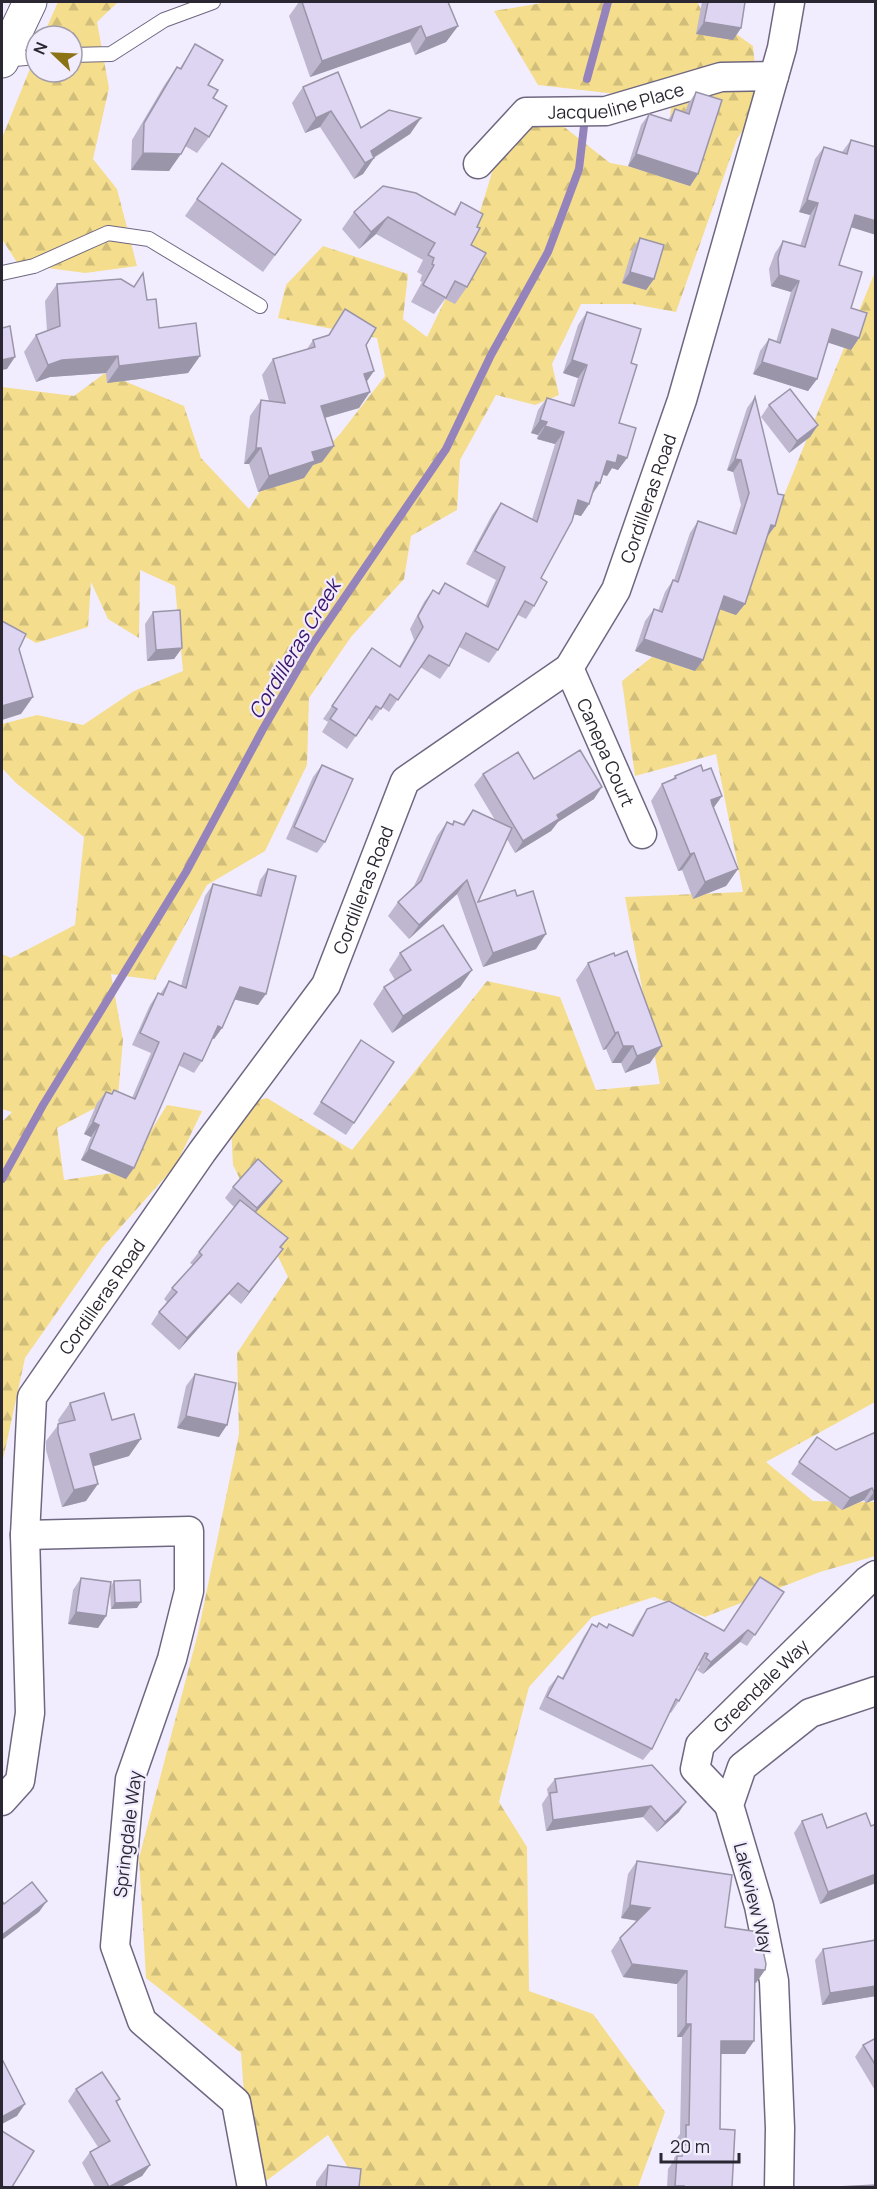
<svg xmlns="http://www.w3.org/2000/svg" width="877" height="2189" font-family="Manrope,sans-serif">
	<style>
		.forest { fill: url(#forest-firs) }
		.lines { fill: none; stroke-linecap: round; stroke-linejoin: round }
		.stream { stroke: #9583bb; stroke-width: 8 }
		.lane-casing { stroke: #6f6780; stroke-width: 16 }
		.street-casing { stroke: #6f6780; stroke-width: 31 }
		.secondary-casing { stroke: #6f6780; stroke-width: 35 }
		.lane { stroke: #fff; stroke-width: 14 }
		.street { stroke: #fff; stroke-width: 28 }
		.secondary { stroke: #fff; stroke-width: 33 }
		.wall { fill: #beb7cf }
		.shaded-wall { fill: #9b95a9 }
		.building { fill: #ddd5f1; stroke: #9b95a9; stroke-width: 1.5 }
		.labels { text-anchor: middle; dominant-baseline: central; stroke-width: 4.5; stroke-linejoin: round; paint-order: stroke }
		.street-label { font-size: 18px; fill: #2b2732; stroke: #f2edfe }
		.water-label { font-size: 20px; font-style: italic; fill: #3c156b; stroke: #f2edfe }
	</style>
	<defs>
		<pattern id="forest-firs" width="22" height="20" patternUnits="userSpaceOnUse" patternTransform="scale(1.5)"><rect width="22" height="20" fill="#f4dd8d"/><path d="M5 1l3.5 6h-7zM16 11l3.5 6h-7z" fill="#d1be7a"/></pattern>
	</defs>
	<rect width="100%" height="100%" fill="#f2edfe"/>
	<g class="forest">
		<polygon points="58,2 118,2 97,22 109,88 93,159 117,189 137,266 85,273 18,264 2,239 2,138 36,54 36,72 72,72 72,36 43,36"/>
		<polygon points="548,2 697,2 701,9 753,46 759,107 737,139 676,312 633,304 581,304 552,364 559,395 535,405 496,395 460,460 457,510 411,536 404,579 351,637 309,698 307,765 265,851 207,885 155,980 111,974 123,1040 118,1096 57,1128 64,1180 126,1171 167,1105 202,1111 176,1165 102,1248 25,1358 2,1464 2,1122 12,1112 2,1109 2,954 11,958 75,925 84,837 16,783 2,768 2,724 37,715 83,725 134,691 183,671 175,586 140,570 139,638 108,619 91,582 88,627 36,643 2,623 2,387 74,396 105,373 184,406 201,458 249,509 272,472 307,468 340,434 385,376 377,338 278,318 286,285 323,246 408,274 403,319 427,337 466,257 499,150 524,115 563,126 610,163 665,173 673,86 625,95 538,85 494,11"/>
		<polygon points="875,272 875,1402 766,1462 813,1501 875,1502 875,1556 820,1572 705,1617 654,1597 592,1617 529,1687 499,1802 527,1847 529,1991 593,2014 665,2112 638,2187 360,2187 328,2135 258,2187 251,2187 241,2053 146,1978 139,1858 198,1633 239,1434 237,1353 288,1277 233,1165 230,1107 267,1098 352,1150 487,981 560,997 596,1090 660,1084 625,897 743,892 716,754 635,776 622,681 678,636 762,549"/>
	</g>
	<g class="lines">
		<g class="stream">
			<polyline points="587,79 608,2"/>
			<polyline points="2,1179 43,1105 186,872 263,729 312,645 446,449 491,355 548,252 579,169 584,126"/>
		</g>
		<defs>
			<g id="lane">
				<polyline points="72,55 111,54 164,20 213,2"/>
				<polyline points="4,60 36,57"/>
				<polyline points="2,273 34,266 108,233 149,239 260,306"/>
			</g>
			<g id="street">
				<path id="s1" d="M478,164L526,112L606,111L721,77L774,76"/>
				<path id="s2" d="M569,668L642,834"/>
				<polyline points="25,1535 189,1531 189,1591 172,1659 130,1779 115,1946 142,2021 236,2102 252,2188"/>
				<path id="s3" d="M2,1801L20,1781L30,1713L25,1535L32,1397L202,1152L326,985L405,781L569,668L616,590L682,400L782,48L790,2"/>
				<path id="s4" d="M729,1805L695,1769L700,1745L867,1581L876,1575"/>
				<polyline points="779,2188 780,2128 774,1981 759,1906 729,1805 742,1767 810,1713 876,1691"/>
			</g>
			<polyline id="secondary" points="2,61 30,2"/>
		</defs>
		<use href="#lane" class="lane-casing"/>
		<use href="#street" class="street-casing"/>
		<use href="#secondary" class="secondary-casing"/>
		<use href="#lane" class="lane"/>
		<use href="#street" class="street"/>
		<use href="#secondary" class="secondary"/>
	</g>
	<g class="wall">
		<polygon points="299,2 448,2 458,26 446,42 415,55 410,42 310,77 289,16"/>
		<polygon points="702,2 745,2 741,28 733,40 696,34"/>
		<polygon points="195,44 213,98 209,137 197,153 185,146 169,171 131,170 132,140 165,84 177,67 180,68"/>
		<polygon points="303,87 361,128 421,118 410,134 374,158 363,174 354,179 320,127 305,133 292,103"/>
		<polygon points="696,92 698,174 690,186 628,166 641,125 649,114 668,120 675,109 685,112 688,104"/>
		<polygon points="851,140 851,227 839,265 859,338 851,350 828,342 817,379 808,391 753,374 760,351 769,339 776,342 791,292 771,286 769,269 775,253 783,241 800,246 810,215 799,212 815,159 824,147 842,152"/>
		<polygon points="222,163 301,220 263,272 185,216"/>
		<polygon points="461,202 477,227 471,245 467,287 455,304 445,299 434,314 411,302 422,282 420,281 422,275 417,272 423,260 376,234 359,249 342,229 354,212 453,214"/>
		<polygon points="640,238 654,279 646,290 622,283 632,250"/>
		<polygon points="57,284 147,300 159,328 200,356 188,373 107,383 106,373 50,377 36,382 24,352 36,335 47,331 45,301"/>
		<polygon points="345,309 366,345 367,381 359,408 325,418 334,446 322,462 313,465 304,478 258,492 249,464 244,464 250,416 261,400 269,401 262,375 273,359 307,349 313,340 328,336"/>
		<polygon points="587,312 631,363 619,423 627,458 618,470 612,468 607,476 603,475 592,494 589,504 581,516 574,514 541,578 534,606 526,619 518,615 498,650 489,663 459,647 449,666 440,679 420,667 389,712 382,707 372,721 368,718 347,749 322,732 328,722 323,719 372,648 399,666 414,640 410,629 424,602 433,590 438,593 445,583 485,606 496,580 466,564 492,515 501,503 532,519 555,444 537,439 538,435 531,433 538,410 547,398 570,405 578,378 563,373 578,325"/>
		<polygon points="755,397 775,526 767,537 745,604 736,615 720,609 703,660 695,671 635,651 645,621 654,609 658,611 665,592 673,580 674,580 690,533 698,521 732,533 741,505 733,472 727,470 747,408"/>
		<polygon points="769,405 818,425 810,437 789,453 761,417"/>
		<polygon points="153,612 182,648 174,659 147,661 145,624"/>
		<polygon points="322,765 325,842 317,853 286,839 313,777"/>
		<polygon points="703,771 722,796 713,807 738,869 726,886 693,899 682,870 678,871 651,801 662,784 672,780 675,776"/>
		<polygon points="483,774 534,779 594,799 558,822 551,831 515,853 507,839 478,902 536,949 483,967 457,894 409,939 388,916 398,902 414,886 437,836 447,822 452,824 454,821 462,825 473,810 495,820 474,785"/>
		<polygon points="268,869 258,1005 235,999 222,1028 214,1039 212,1039 202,1061 194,1073 178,1065 126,1179 81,1160 91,1137 84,1134 97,1103 106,1092 111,1094 114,1090 132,1098 151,1053 132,1045 150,1005 158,993 160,994 169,981 181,986 205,896 213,884 256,895 260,880"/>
		<polygon points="400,953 472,970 460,987 392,1033 373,1004 384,987 395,980 389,970"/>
		<polygon points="588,963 650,1063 625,1073 621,1063 612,1063 606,1049 603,1050 576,980"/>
		<polygon points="361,1040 354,1123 346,1135 313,1114"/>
		<polygon points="233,1187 273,1193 255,1213 288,1238 281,1248 274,1261 241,1304 229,1294 179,1350 151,1324 159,1312 167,1302 164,1299 172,1288 193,1265 190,1263 199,1252 234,1207 225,1198"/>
		<polygon points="195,1374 219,1437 177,1428 186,1386"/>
		<polygon points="70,1403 112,1420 129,1456 93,1466 86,1501 62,1507 46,1450 46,1441 59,1424 58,1420"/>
		<polygon points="876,1432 876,1499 866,1503 864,1500 842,1510 791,1474 817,1437 836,1450"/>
		<polygon points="81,1578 111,1586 114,1581 137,1608 111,1609 110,1591 106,1616 98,1628 68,1624 73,1590"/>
		<polygon points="784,1592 747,1646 740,1642 703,1674 697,1670 700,1666 698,1665 679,1701 671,1713 670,1712 652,1749 643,1760 539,1709 549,1687 558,1676 562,1678 584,1636 592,1624 597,1627 607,1628 631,1635 639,1621 647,1609 723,1631"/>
		<polygon points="555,1779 679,1812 657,1832 643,1817 546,1831 542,1804 548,1795 547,1789"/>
		<polygon points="802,1821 827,1828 871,1826 876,1824 876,1883 820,1904 794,1833"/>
		<polygon points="637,1861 725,1927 765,1970 755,1983 745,2054 721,2054 720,2129 732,2187 667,2187 668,2169 674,2160 674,2158 677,2154 677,2138 680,2134 682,2037 677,2037 677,1984 623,1977 611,1951 620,1938 637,1921 621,1918 628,1874"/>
		<polygon points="876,1940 876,1996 822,2005 815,1960 823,1949"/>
		<polygon points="876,2038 876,2092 855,2057 863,2045"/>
		<polygon points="76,2089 120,2099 117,2102 150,2165 142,2176 121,2187 95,2187 82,2163 90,2152 98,2147 68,2101"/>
		<polygon points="328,2165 359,2187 316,2187 316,2182"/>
	</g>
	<g class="shaded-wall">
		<polygon points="704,22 741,28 733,40 696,34"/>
		<polygon points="421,26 410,42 310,77 322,61"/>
		<polygon points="458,26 446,42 415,55 426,38"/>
		<polygon points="331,111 320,127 305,133 316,118"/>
		<polygon points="421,118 410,134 368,161 374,158 363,174 354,179 365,163 371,151"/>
		<polygon points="143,153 181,154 169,171 131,170"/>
		<polygon points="636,154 698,174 690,186 628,166"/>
		<polygon points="807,200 818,203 810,215 799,212"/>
		<polygon points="855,215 876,221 876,235 847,226"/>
		<polygon points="388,217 376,234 359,249 371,232"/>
		<polygon points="630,272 654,279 646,290 622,283"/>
		<polygon points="779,275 799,281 791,292 771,286"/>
		<polygon points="832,329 859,338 851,350 823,341"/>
		<polygon points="118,356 106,373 50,377 36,382 48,365 62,360"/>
		<polygon points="200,356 188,373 107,383 119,366"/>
		<polygon points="15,357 7,369 2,370 2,360"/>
		<polygon points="572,360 587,365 578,378 563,373"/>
		<polygon points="762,362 817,379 808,391 753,374"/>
		<polygon points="374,371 363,387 364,374"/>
		<polygon points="370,392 359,408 310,422 321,406"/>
		<polygon points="540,420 547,422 538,435 531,433"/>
		<polygon points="818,425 810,437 789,453 797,441"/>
		<polygon points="545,426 564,432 555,444 537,439"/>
		<polygon points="334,446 322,462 313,465 304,478 258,492 269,476 312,452"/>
		<polygon points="256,448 261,448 249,464 244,464"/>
		<polygon points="618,455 627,458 618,470 612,468 607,476 598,473 607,461"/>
		<polygon points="735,459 741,460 733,472 727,470"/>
		<polygon points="596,482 600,483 591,496"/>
		<polygon points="578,500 589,504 581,516 569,513"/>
		<polygon points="771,525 775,526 767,537"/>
		<polygon points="724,596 745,604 736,615 716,608"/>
		<polygon points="644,639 703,660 695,671 635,651"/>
		<polygon points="182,648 174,659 147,661 156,650"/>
		<polygon points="33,697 21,714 2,720 2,706"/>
		<polygon points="602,787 594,799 558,822 551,831 515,853 523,841 557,815"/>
		<polygon points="722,796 710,813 711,800"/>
		<polygon points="694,853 682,870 678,871 690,854"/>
		<polygon points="738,869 726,886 693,899 705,882"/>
		<polygon points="467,880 457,894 409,939 419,925"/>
		<polygon points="546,934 536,949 483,967 493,953"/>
		<polygon points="472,970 460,987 392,1033 403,1016"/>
		<polygon points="240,987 266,994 258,1005 232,999"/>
		<polygon points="218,1026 222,1028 214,1039 209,1037"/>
		<polygon points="618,1032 606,1049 603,1050 615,1033"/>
		<polygon points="623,1046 633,1046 621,1063 612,1063"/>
		<polygon points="662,1046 650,1063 625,1073 637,1056"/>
		<polygon points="93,1122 99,1125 91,1137 84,1134"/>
		<polygon points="89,1149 134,1168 126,1179 81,1160"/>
		<polygon points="282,1181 273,1193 249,1220 257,1208"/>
		<polygon points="283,1249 274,1261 241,1304 249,1292"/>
		<polygon points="238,1283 229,1294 179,1350 187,1338"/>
		<polygon points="186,1416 227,1425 219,1437 177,1428"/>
		<polygon points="141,1439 129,1456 78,1471 90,1454"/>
		<polygon points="98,1484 86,1501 62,1507 74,1490"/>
		<polygon points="872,1488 864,1500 842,1510 850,1498"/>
		<polygon points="876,1491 876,1499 866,1503 874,1492"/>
		<polygon points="141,1602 137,1608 111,1609 115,1603"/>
		<polygon points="76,1612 106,1616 98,1628 68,1624"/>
		<polygon points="748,1630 740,1642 703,1674 711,1662"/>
		<polygon points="686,1802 679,1812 657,1832 665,1822"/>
		<polygon points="651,1806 643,1817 546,1831 553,1820"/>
		<polygon points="876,1874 876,1883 820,1904 828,1892"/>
		<polygon points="47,1901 39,1912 2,1940 2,1935"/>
		<polygon points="630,1905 650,1908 640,1921 621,1918"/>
		<polygon points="632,1964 687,1971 677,1984 623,1977"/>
		<polygon points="755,1969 765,1970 756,1983 746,1982"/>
		<polygon points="876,1986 876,1996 822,2005 830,1993"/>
		<polygon points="686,2024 691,2024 682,2037 677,2037"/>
		<polygon points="721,2041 754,2041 745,2054 712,2054"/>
		<polygon points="25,2104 17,2116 2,2124 2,2117"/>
		<polygon points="150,2165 142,2176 121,2187 109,2187"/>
	</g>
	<g class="building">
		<polygon points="302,2 448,2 458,26 426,38 421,26 322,61"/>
		<polygon points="708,2 745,2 741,28 704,22"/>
		<polygon points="195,44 223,60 208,85 218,90 213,98 227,106 209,137 195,128 181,154 143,153 144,123 177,67 181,69"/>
		<polygon points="338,72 361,128 389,110 421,118 371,151 374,158 365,163 331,111 316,118 303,87"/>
		<polygon points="696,92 722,100 698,174 636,154 649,114 671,121 675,109 689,114"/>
		<polygon points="851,140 876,147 876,221 855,215 839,265 862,272 851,308 867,313 859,338 832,329 817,379 762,362 769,339 780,343 799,281 779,275 778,258 783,241 805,247 818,203 807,200 824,147 847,154"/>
		<polygon points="222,163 301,220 275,255 197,199"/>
		<polygon points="383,186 416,193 455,215 461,202 483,214 477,227 480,228 471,245 486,253 467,287 455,281 446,298 423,285 434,265 432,264 434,258 428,255 435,243 388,217 371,232 354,212"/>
		<polygon points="640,238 664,245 654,279 630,272"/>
		<polygon points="143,273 147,300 156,299 159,328 196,323 200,356 119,366 118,356 62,360 48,365 36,335 60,326 57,284 121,279 134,287"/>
		<polygon points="345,309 376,328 366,345 374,371 364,374 370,392 321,406 334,446 312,452 315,461 269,476 261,448 256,448 261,400 285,403 273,359 315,347 313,340 329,335"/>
		<polygon points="587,312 641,329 631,363 637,365 619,423 636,428 627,458 618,455 616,463 607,461 600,483 596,482 589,504 578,500 572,521 541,578 547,582 534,606 525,601 498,650 466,633 449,666 429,655 398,700 390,694 381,709 376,706 356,736 330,719 337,709 332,706 372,648 400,667 423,627 418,616 433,590 439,594 445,583 488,607 505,567 475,551 501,503 537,522 564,432 545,426 547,422 540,420 547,398 574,406 587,365 572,360"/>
		<polygon points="10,326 15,357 2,360 2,328"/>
		<polygon points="790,389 818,425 797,441 769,405"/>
		<polygon points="755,397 778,494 784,495 775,526 771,525 745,604 724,596 703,660 644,639 654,609 662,612 673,580 678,582 698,521 736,534 749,493 741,460 735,459"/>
		<polygon points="180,610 182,648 156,650 153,612"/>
		<polygon points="2,621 26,634 19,649 33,697 2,706"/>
		<polygon points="580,750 602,787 557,815 559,819 523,841 483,774 518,752 534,779"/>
		<polygon points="322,765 353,779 325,842 294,827"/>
		<polygon points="701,765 703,771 711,768 722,796 711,800 712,804 738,869 705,882 694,853 690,854 662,784 676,778 675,776"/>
		<polygon points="473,810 512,828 478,902 515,890 517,896 533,891 546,934 493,953 467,880 419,925 398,902 421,881 447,822 453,825 454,821 464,825"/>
		<polygon points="268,869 296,876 266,994 240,987 222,1028 218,1026 202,1061 184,1053 134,1168 89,1149 99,1125 93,1122 106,1092 112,1094 114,1090 135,1099 159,1042 140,1033 158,993 163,995 169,981 186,988 213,884 261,896"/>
		<polygon points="443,925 472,970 403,1016 384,987 411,970 400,953"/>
		<polygon points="627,951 662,1046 637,1056 633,1046 623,1046 618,1032 615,1033 588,963 614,953 615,956"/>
		<polygon points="361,1040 394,1062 354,1123 321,1102"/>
		<polygon points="258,1159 282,1181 257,1208 233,1187"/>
		<polygon points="240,1200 288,1238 280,1247 283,1249 249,1292 238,1283 187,1338 159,1312 177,1292 172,1288 202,1255 199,1252"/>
		<polygon points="195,1374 236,1383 227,1425 186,1416"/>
		<polygon points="104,1393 112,1420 134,1414 141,1439 90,1454 98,1484 74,1490 58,1433 58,1424 75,1420 70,1403"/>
		<polygon points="876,1432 876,1491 874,1492 872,1488 850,1498 799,1462 817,1437 836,1450"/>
		<polygon points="760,1577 784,1592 755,1635 748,1630 711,1662 706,1658 708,1654 705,1653 679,1701 676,1699 652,1749 547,1697 558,1676 563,1679 592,1624 597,1627 599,1623 607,1628 609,1624 633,1636 647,1609 669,1601 724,1631"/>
		<polygon points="81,1578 111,1582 106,1616 76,1612"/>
		<polygon points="140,1580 141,1602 115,1603 114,1581"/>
		<polygon points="652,1765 686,1802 665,1822 651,1806 553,1820 550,1793 557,1792 555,1779"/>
		<polygon points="866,1813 871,1826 876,1824 876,1874 828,1892 802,1821 822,1814 827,1828"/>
		<polygon points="637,1861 732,1875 725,1927 759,1932 766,1964 765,1970 755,1969 754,2041 721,2041 720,2129 735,2130 732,2187 684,2187 684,2186 675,2186 677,2156 682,2156 683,2145 686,2145 686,2125 689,2125 691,2024 686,2024 687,1971 632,1964 620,1938 650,1908 630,1905"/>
		<polygon points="32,1882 47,1901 2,1935 2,1901 4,1904"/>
		<polygon points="876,1940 876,1986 830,1993 823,1949"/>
		<polygon points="876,2038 876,2066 863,2045"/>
		<polygon points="2,2059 25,2104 2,2117"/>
		<polygon points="102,2072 120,2099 116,2101 150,2165 109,2187 90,2152 110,2141 76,2089"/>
		<polygon points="2,2131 34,2151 12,2187 5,2187 2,2186"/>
		<polygon points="328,2165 361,2169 359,2187 326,2187"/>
		<polygon points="876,2185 876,2187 837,2187"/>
	</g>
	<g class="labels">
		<g class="street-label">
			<text stroke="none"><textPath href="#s1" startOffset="162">Jacqueline Place</textPath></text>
			<text stroke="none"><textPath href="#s3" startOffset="1524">Cordilleras Road</textPath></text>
			<text stroke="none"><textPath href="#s2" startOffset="92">Canepa Court</textPath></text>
			<text stroke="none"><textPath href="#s3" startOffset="1020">Cordilleras Road</textPath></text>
			<text stroke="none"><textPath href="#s3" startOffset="534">Cordilleras Road</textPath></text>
			<text stroke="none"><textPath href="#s4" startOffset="159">Greendale Way</textPath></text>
			<text transform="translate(127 1834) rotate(-83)">Springdale Way</text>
			<text transform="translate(754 1898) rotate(76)">Lakeview Way</text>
		</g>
		<g class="water-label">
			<text transform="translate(294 649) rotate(-59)">Cordilleras Creek</text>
		</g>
	</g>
	<rect width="877" height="2189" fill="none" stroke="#2b2732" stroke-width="6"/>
	<g transform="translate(54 54) rotate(293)"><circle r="28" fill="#f2edfe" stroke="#a29eac" stroke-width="1.5"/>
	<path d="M0-4.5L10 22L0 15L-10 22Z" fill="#8a7215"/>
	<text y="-9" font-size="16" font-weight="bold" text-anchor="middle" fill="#2b2732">N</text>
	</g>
	<path d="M661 2153v9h78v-9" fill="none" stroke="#2b2732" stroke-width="3"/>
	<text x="670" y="2153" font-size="18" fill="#2b2732" stroke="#f2edfe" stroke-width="4.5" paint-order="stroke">20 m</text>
</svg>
